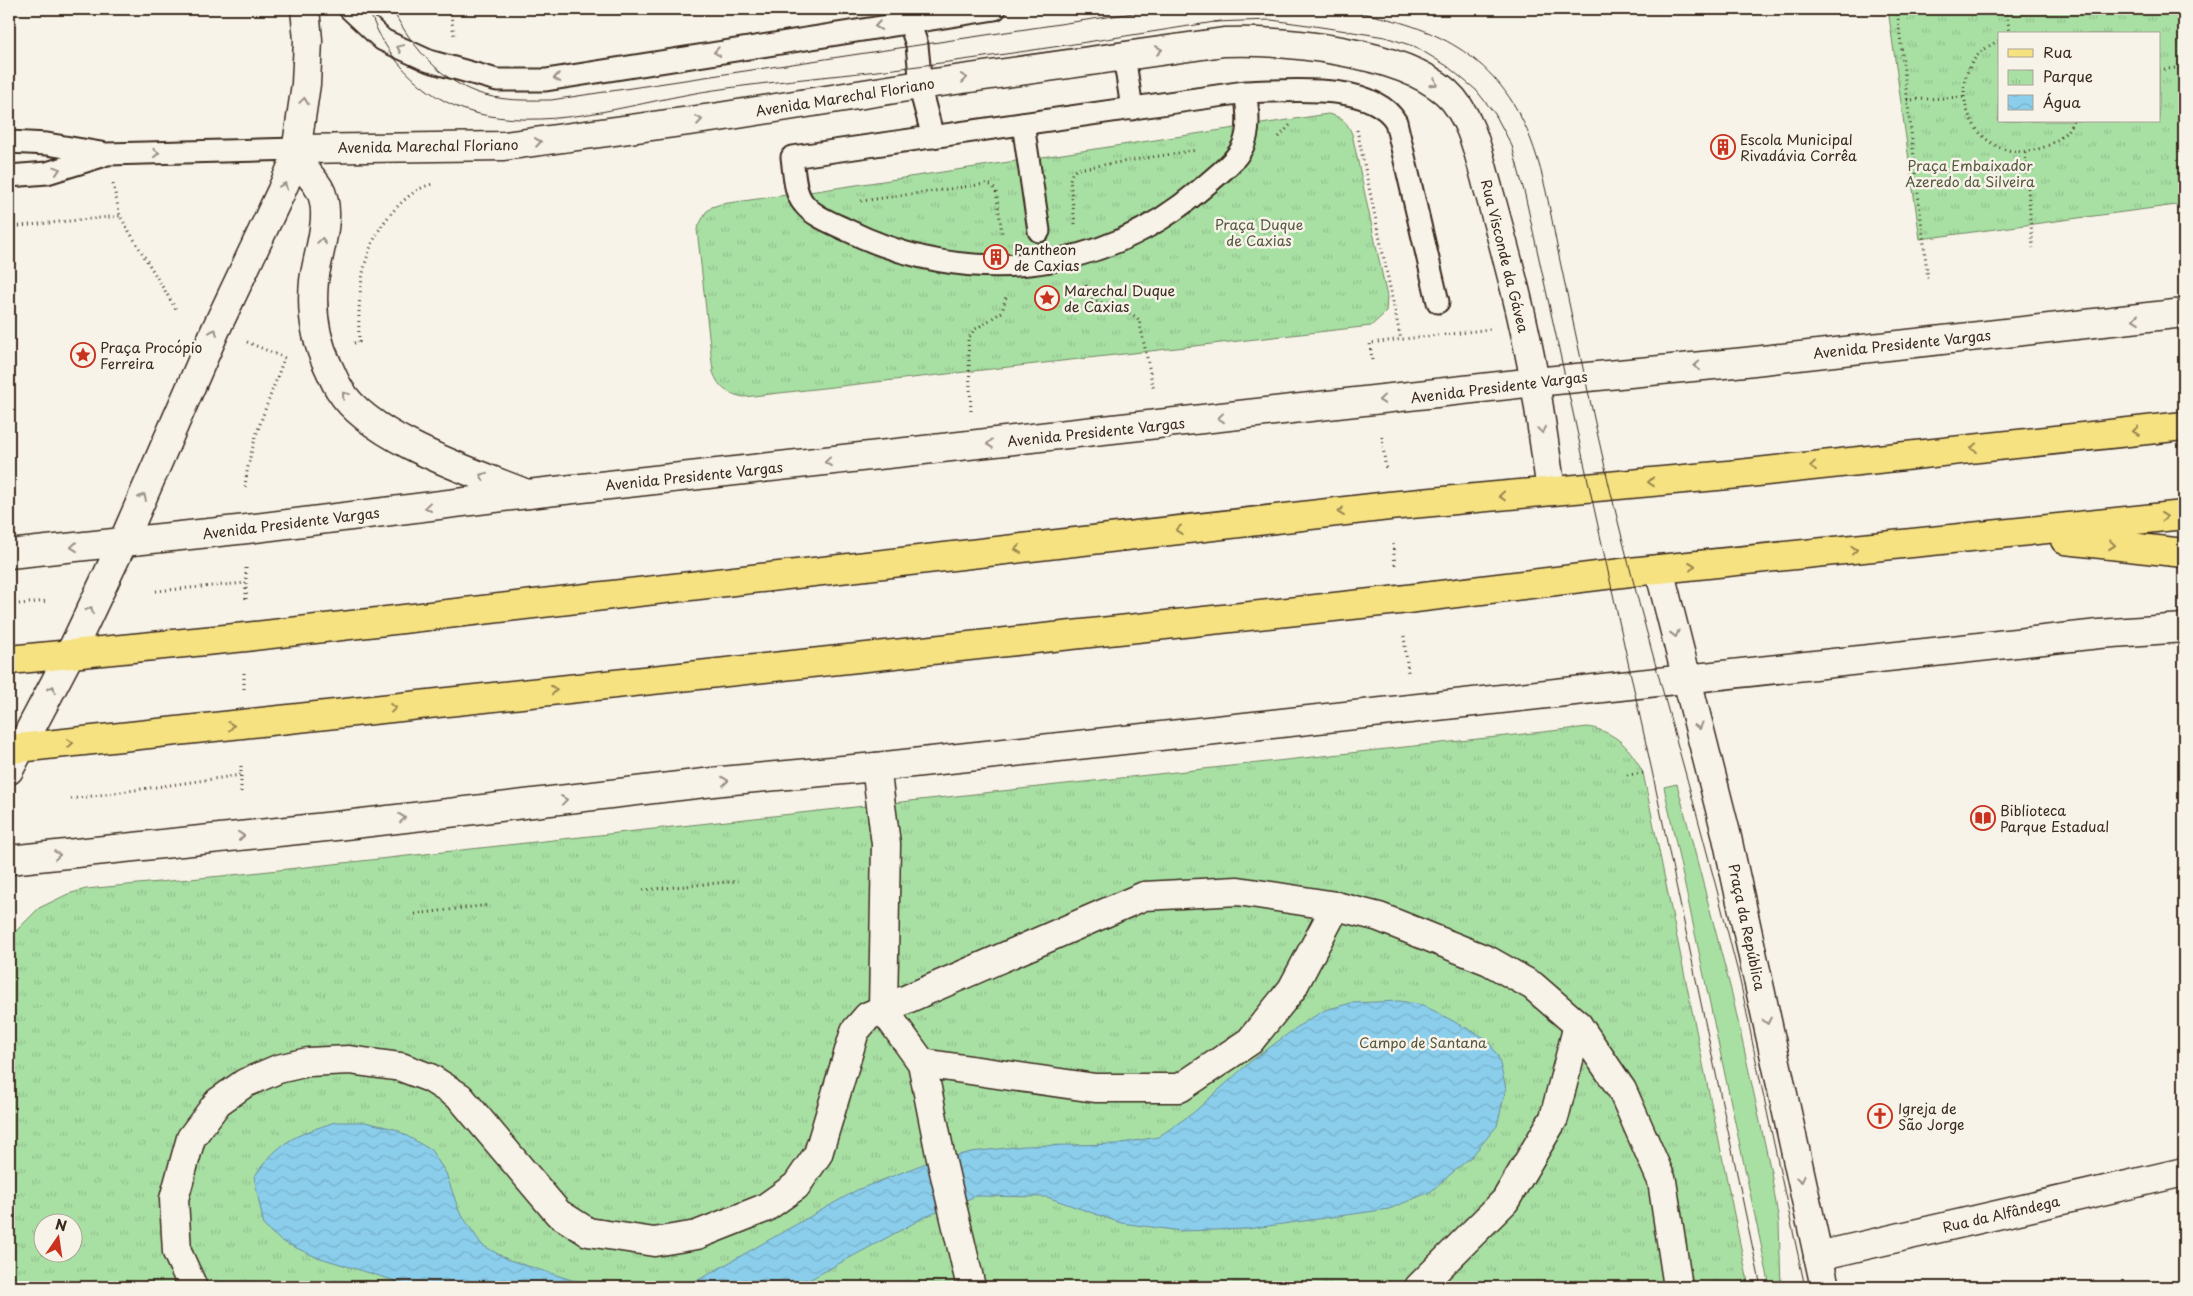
<svg xmlns="http://www.w3.org/2000/svg" width="2193" height="1296" font-family="'Playpen Sans',sans-serif">
	<style>
		.grass { fill: #a8e0a4; stroke: #728561 }
		.park { fill: url(#park-tufts); stroke: #728561; fill-rule: evenodd }
		.water { fill: url(#water-waves); stroke: #6a8c9a }
		.lines { fill: none; stroke-linecap: round; stroke-linejoin: round }
		.service-casing { stroke: #3b2a1e; stroke-width: 25 }
		.pedestrian-casing { stroke: #3b2a1e; stroke-width: 31 }
		.minor-casing { stroke: #3b2a1e; stroke-width: 31 }
		.tertiary-casing { stroke: #3b2a1e; stroke-width: 31 }
		.secondary-casing { stroke: #3b2a1e; stroke-width: 31 }
		.primary-casing { stroke: #3b2a1e; stroke-width: 31 }
		.path { stroke: #3b2a1e; stroke-width: 3; stroke-dasharray: 1 4; stroke-linecap: butt }
		.service { stroke: #f7f3e8; stroke-width: 21 }
		.pedestrian { stroke: #f7f3e8; stroke-width: 28 }
		.minor { stroke: #f7f3e8; stroke-width: 28 }
		.tertiary { stroke: #f7f3e8; stroke-width: 28 }
		.secondary { stroke: #f7f3e8; stroke-width: 28 }
		.primary { stroke: #f6e281; stroke-width: 28 }
		.tram { stroke: #3b2a1e; stroke-width: 1 }
		.oneway { stroke: #998e83 }
		.oneway2 { stroke: #988650 }
		.labels { text-anchor: middle; dominant-baseline: central; stroke-width: 5; stroke-linejoin: round; paint-order: stroke }
		.street-label { font-size: 14px; fill: #3b2a1e; stroke: #f7f3e8 }
		.poi-label { font-size: 14px; fill: #3b2a1e; stroke: #f7f3e8; text-anchor: start }
		.park-label { font-size: 14px; fill: #565840; stroke: #f7f3e8 }
	</style>
	<defs>
		<pattern id="park-tufts" width="24" height="20" patternUnits="userSpaceOnUse" patternTransform="scale(1.25)"><rect width="24" height="20" fill="#a8e0a4"/><path d="M3 7l-1-3M5 7V3M7 7l1-3M15 17l-1-3M17 17v-4M19 17l1-3" fill="none" stroke="#92c08d"/></pattern>
		<pattern id="water-waves" width="16" height="10" patternUnits="userSpaceOnUse" patternTransform="scale(1.25)"><rect width="16" height="10" fill="#8aceec"/><path d="M0 5q4-4 8 0t8 0" fill="none" stroke="#78b1ca"/></pattern>
	</defs>
	<rect width="100%" height="100%" fill="#f7f3e8"/>
	<filter id="ink" filterUnits="userSpaceOnUse"><feTurbulence type="fractalNoise" baseFrequency=".02" numOctaves="2"/><feDisplacementMap in="SourceGraphic" scale="10" xChannelSelector="R" yChannelSelector="G"/><feConvolveMatrix kernelMatrix="1 2 1 2 8 2 1 2 1" color-interpolation-filters="sRGB"/></filter>
	<g filter="url(#ink)">
		<polygon class="grass" points="1677,784 1732,994 1771,1172 1779,1223 1781,1287 1770,1287 1664,787"/>
		<g class="park">
			<path d="M1888,9H2184V204L1920,239ZM1999,34H2159V121H1999Z"/>
			<path d="M1328,114C1342,117 1347,122 1352,134L1387,297L1386,312L1371,326L744,397C727,394 719,388 713,372L697,229L706,212L712,207L721,204L823,190Z"/>
			<path d="M1588,727C1616,732 1631,748 1643,773L1749,1287H9V938L39,908L68,894L86,889L242,874ZM42,1224H72V1254H42Z"/>
		</g>
		<g class="water">
			<polygon points="1400,1001 1423,1005 1487,1039 1498,1056 1506,1088 1497,1126 1472,1156 1430,1192 1389,1209 1247,1229 1181,1231 1121,1223 1047,1197 976,1196 925,1217 796,1287 676,1287 693,1283 857,1190 926,1163 971,1152 1024,1146 1116,1144 1158,1137 1193,1113 1250,1062 1300,1025 1325,1010 1351,1003"/>
			<path d="M335,1122H365L395,1129L431,1150L446,1173L459,1211L482,1245L509,1260L575,1281L612,1287H415L314,1256L281,1241L264,1226L254,1177C280,1140 294,1136 335,1122Z"/>
		</g>
		<g class="lines">
			<defs>
				<g id="service">
					<polyline points="350,9 383,40 429,61 497,80 546,80 995,9"/>
					<polyline points="905,9 917,45 922,96 933,137"/>
					<polyline points="1124,55 1132,109"/>
					<path d="M1245,92C1255,148 1240,156 1200,190C1101,275 966,288 849,231C835,224 814,217 804,204C794,193 794,171 792,157L1245,92C1285,91 1372,81 1396,122L1438,302"/>
					<polyline points="1023,124 1039,231"/>
					<polyline points="9,142 47,144 107,154 298,149"/>
					<polyline points="9,176 47,173 102,156"/>
				</g>
				<g id="pedestrian">
					<polyline points="876,767 886,844 883,1009 922,1063 940,1154 971,1287"/>
					<polyline points="922,1063 1095,1088 1180,1088 1250,1041 1292,989 1336,906"/>
					<polyline points="1818,1256 2184,1172"/>
					<polyline points="193,1287 177,1252 174,1199 191,1138 218,1102 245,1083 278,1069 308,1062 349,1060 401,1067 430,1078 460,1097 558,1213 588,1232 654,1242 697,1235 765,1208 796,1186 818,1154 855,1031 868,1016 1144,896 1238,891 1336,906 1379,917 1489,961 1533,986 1578,1025 1622,1090 1662,1181 1678,1287"/>
					<polyline points="1419,1287 1505,1201 1554,1118 1578,1025"/>
				</g>
				<path id="minor" d="M298,149L504,146L719,117L920,85L1224,42C1284,40 1399,51 1446,92C1473,116 1480,161 1490,195C1507,257 1524,319 1535,383C1541,419 1546,455 1551,491"/>
				<g id="tertiary">
					<polyline points="1659,569 1726,833 1825,1287"/>
					<polyline points="9,770 70,654 123,542 216,329 281,192 295,159 306,84 308,40 305,9"/>
				</g>
				<g id="secondary">
					<path d="M295,159C303,168 313,178 319,188C334,213 317,255 314,281C311,311 315,339 328,366C332,374 335,383 340,390C370,439 475,473 527,494"/>
					<polyline points="9,554 247,529 528,494 1535,382 1745,362 2184,313"/>
					<polyline points="9,860 345,825 722,781 876,767 2099,634 2184,628"/>
				</g>
				<g id="primary">
					<polyline points="2065,540 2184,553"/>
					<polyline points="9,660 246,637 1389,506 1739,474 2184,426"/>
					<polyline points="9,749 1399,600 1630,572 2184,515"/>
				</g>
			</defs>
			<use href="#service" class="service-casing"/>
			<use href="#pedestrian" class="pedestrian-casing"/>
			<use href="#minor" class="minor-casing"/>
			<use href="#tertiary" class="tertiary-casing"/>
			<use href="#secondary" class="secondary-casing"/>
			<use href="#primary" class="primary-casing"/>
			<g class="path">
				<polyline points="450,9 454,35"/>
				<polyline points="1897,9 1928,280"/>
				<polyline points="2006,9 2010,34"/>
				<path d="M1999,41C1933,67 1969,169 2038,149C2053,145 2067,135 2073,121"/>
				<polyline points="2159,70 2184,67"/>
				<polyline points="1907,100 1963,97"/>
				<polyline points="1357,130 1401,340"/>
				<polyline points="1279,137 1292,123"/>
				<polyline points="2025,153 2033,248"/>
				<polyline points="113,184 120,216 177,311"/>
				<polyline points="861,201 985,184 991,185 996,191 1002,233"/>
				<polyline points="1075,224 1070,180 1072,173 1077,169 1197,150"/>
				<polyline points="9,227 120,216"/>
				<path d="M1086,285L1091,298C1105,306 1128,308 1139,320L1154,391"/>
				<polyline points="1444,335 1490,329"/>
				<polyline points="247,342 285,358"/>
				<path d="M354,343L359,342C358,291 360,244 398,206C408,196 420,186 434,184"/>
				<polyline points="1372,360 1370,343 1438,335"/>
				<polyline points="971,411 968,339 974,330 1002,312 1006,296"/>
				<polyline points="1382,437 1386,471"/>
				<path d="M245,487C249,443 270,400 284,358"/>
				<polyline points="1393,544 1395,565"/>
				<polyline points="156,591 246,583"/>
				<polyline points="246,599 246,564"/>
				<polyline points="9,605 48,601"/>
				<polyline points="1404,636 1408,672"/>
				<polyline points="244,689 244,671"/>
				<polyline points="241,766 241,796"/>
				<polyline points="1627,775 1643,773"/>
				<polyline points="71,799 241,775"/>
				<polyline points="643,890 738,881"/>
				<polyline points="415,914 489,905"/>
			</g>
			<use href="#service" class="service"/>
			<use href="#pedestrian" class="pedestrian"/>
			<use href="#minor" class="minor"/>
			<use href="#tertiary" class="tertiary"/>
			<use href="#secondary" class="secondary"/>
			<use href="#primary" class="primary"/>
			<g class="tram">
				<path d="M369,9C385,61 430,105 484,115C561,130 638,101 714,90C782,80 850,75 918,66C1019,53 1120,37 1221,21"/>
				<path d="M392,9C413,49 446,88 493,97C512,101 532,100 551,100L1160,9"/>
				<path d="M1336,9C1407,19 1473,39 1513,103C1542,150 1549,208 1560,261C1576,336 1592,411 1609,485C1647,644 1695,799 1734,957C1744,994 1750,1032 1758,1070C1774,1142 1789,1215 1805,1287"/>
				<polyline points="1258,15 1297,9"/>
				<polyline points="1214,22 1271,20 1308,25 1385,37 1416,47 1447,66 1476,90 1495,114 1512,146 1525,195 1652,771 1761,1287"/>
			</g>
		</g>
		<defs><path id="oneway-chevron" d="M-2-3.5L2.5 0L-2 3.5" fill="none" stroke-width="1.6" stroke-linecap="round" stroke-linejoin="round" transform="scale(1.25)"/></defs>
		<g class="oneway">
			<use href="#oneway-chevron" transform="translate(878 26) rotate(171)"/>
			<use href="#oneway-chevron" transform="translate(400 48) rotate(-155)"/>
			<use href="#oneway-chevron" transform="translate(1159 50) rotate(-8)"/>
			<use href="#oneway-chevron" transform="translate(717 52) rotate(171)"/>
			<use href="#oneway-chevron" transform="translate(557 78) rotate(171)"/>
			<use href="#oneway-chevron" transform="translate(964 78) rotate(-8)"/>
			<use href="#oneway-chevron" transform="translate(1434 83) rotate(34)"/>
			<use href="#oneway-chevron" transform="translate(304 101) rotate(-82)"/>
			<use href="#oneway-chevron" transform="translate(699 120) rotate(-8)"/>
			<use href="#oneway-chevron" transform="translate(538 142) rotate(-8)"/>
			<use href="#oneway-chevron" transform="translate(156 153) rotate(-2)"/>
			<use href="#oneway-chevron" transform="translate(57 170) rotate(-18)"/>
			<use href="#oneway-chevron" transform="translate(284 186) rotate(-67)"/>
			<use href="#oneway-chevron" transform="translate(322 241) rotate(-82)"/>
			<use href="#oneway-chevron" transform="translate(2136 319) rotate(174)"/>
			<use href="#oneway-chevron" transform="translate(214 332) rotate(-67)"/>
			<use href="#oneway-chevron" transform="translate(1697 366) rotate(175)"/>
			<use href="#oneway-chevron" transform="translate(345 395) rotate(-130)"/>
			<use href="#oneway-chevron" transform="translate(1382 400) rotate(174)"/>
			<use href="#oneway-chevron" transform="translate(1221 418) rotate(174)"/>
			<use href="#oneway-chevron" transform="translate(1542 430) rotate(82)"/>
			<use href="#oneway-chevron" transform="translate(990 444) rotate(174)"/>
			<use href="#oneway-chevron" transform="translate(828 462) rotate(174)"/>
			<use href="#oneway-chevron" transform="translate(483 476) rotate(-158)"/>
			<use href="#oneway-chevron" transform="translate(143 497) rotate(-66)"/>
			<use href="#oneway-chevron" transform="translate(428 507) rotate(173)"/>
			<use href="#oneway-chevron" transform="translate(74 547) rotate(174)"/>
			<use href="#oneway-chevron" transform="translate(90 610) rotate(-65)"/>
			<use href="#oneway-chevron" transform="translate(1675 634) rotate(76)"/>
			<use href="#oneway-chevron" transform="translate(52 689) rotate(-63)"/>
			<use href="#oneway-chevron" transform="translate(1699 726) rotate(75)"/>
			<use href="#oneway-chevron" transform="translate(725 781) rotate(-6)"/>
			<use href="#oneway-chevron" transform="translate(564 800) rotate(-7)"/>
			<use href="#oneway-chevron" transform="translate(402 818) rotate(-7)"/>
			<use href="#oneway-chevron" transform="translate(241 836) rotate(-5)"/>
			<use href="#oneway-chevron" transform="translate(57 855) rotate(-6)"/>
			<use href="#oneway-chevron" transform="translate(1767 1021) rotate(78)"/>
			<use href="#oneway-chevron" transform="translate(1801 1179) rotate(78)"/>
		</g>
		<g class="oneway2">
			<use href="#oneway-chevron" transform="translate(2136 431) rotate(174)"/>
			<use href="#oneway-chevron" transform="translate(1974 448) rotate(174)"/>
			<use href="#oneway-chevron" transform="translate(1813 466) rotate(174)"/>
			<use href="#oneway-chevron" transform="translate(1651 482) rotate(175)"/>
			<use href="#oneway-chevron" transform="translate(1502 496) rotate(175)"/>
			<use href="#oneway-chevron" transform="translate(1341 512) rotate(173)"/>
			<use href="#oneway-chevron" transform="translate(2164 517) rotate(-6)"/>
			<use href="#oneway-chevron" transform="translate(1179 530) rotate(173)"/>
			<use href="#oneway-chevron" transform="translate(2112 545) rotate(6)"/>
			<use href="#oneway-chevron" transform="translate(1018 549) rotate(173)"/>
			<use href="#oneway-chevron" transform="translate(1854 550) rotate(-6)"/>
			<use href="#oneway-chevron" transform="translate(1692 566) rotate(-6)"/>
			<use href="#oneway-chevron" transform="translate(554 690) rotate(-6)"/>
			<use href="#oneway-chevron" transform="translate(393 708) rotate(-6)"/>
			<use href="#oneway-chevron" transform="translate(231 726) rotate(-7)"/>
			<use href="#oneway-chevron" transform="translate(70 743) rotate(-6)"/>
		</g>
	</g>
	<defs>
		<symbol id="building-ring" viewBox="-11 -11 22 22"><circle r="9.5" fill="#f7f3e8" stroke="#c8321e" stroke-width="1.5"/><path d="M-4-6H4V6H1V3H-1V6H-4ZM-2.5-4.3h1.7v1.8h-1.7ZM.8-4.3h1.7v1.8H.8ZM-2.5-1h1.7V.8h-1.7ZM.8-1h1.7V.8H.8Z" fill="#c8321e"/></symbol>
		<symbol id="sight-ring" viewBox="-11 -11 22 22"><circle r="9.5" fill="#f7f3e8" stroke="#c8321e" stroke-width="1.5"/><path d="M0-6L1.8-2.2L6-1.7L2.9 1.2L3.7 5.4L0 3.3L-3.7 5.4L-2.9 1.2L-6-1.7L-1.8-2.2Z" fill="#c8321e"/></symbol>
		<symbol id="library-ring" viewBox="-11 -11 22 22"><circle r="9.5" fill="#f7f3e8" stroke="#c8321e" stroke-width="1.5"/><path d="M-6-4Q-3-5.5-.7-3.5V5Q-3 3-6 4ZM6-4Q3-5.5 .7-3.5V5Q3 3 6 4Z" fill="#c8321e"/></symbol>
		<symbol id="church-ring" viewBox="-11 -11 22 22"><circle r="9.5" fill="#f7f3e8" stroke="#c8321e" stroke-width="1.5"/><path d="M-1.2-6h2.4v3.5h3.3v2.4h-3.3V6h-2.4V-.1h-3.3v-2.4h3.3Z" fill="#c8321e"/></symbol>
	</defs>
	<g fill-rule="evenodd">
		<use href="#building-ring" x="1709" y="133" width="28" height="28"/>
		<use href="#building-ring" x="982" y="243" width="28" height="28"/>
		<use href="#sight-ring" x="1033" y="284" width="28" height="28"/>
		<use href="#sight-ring" x="69" y="341" width="28" height="28"/>
		<use href="#library-ring" x="1969" y="804" width="28" height="28"/>
		<use href="#church-ring" x="1866" y="1102" width="28" height="28"/>
	</g>
	<g class="labels">
		<g class="street-label">
			<text transform="translate(845 97) rotate(-9)">Avenida Marechal Floriano</text>
			<text transform="translate(428 146) rotate(-1)">Avenida Marechal Floriano</text>
			<text transform="translate(1505 256) rotate(76)">Rua Visconde da Gávea</text>
			<text transform="translate(1902 344) rotate(-6)">Avenida Presidente Vargas</text>
			<text transform="translate(1499 387) rotate(-7)">Avenida Presidente Vargas</text>
			<text transform="translate(1096 432) rotate(-6)">Avenida Presidente Vargas</text>
			<text transform="translate(694 476) rotate(-6)">Avenida Presidente Vargas</text>
			<text transform="translate(291 523) rotate(-7)">Avenida Presidente Vargas</text>
			<text transform="translate(1747 927) rotate(78)">Praça da República</text>
			<text transform="translate(2001 1214) rotate(-13)">Rua da Alfândega</text>
		</g>
		<g class="poi-label">
			<text x="1740" y="139">Escola Municipal<tspan x="1740" dy="16">Rivadávia Corrêa</tspan></text>
			<text x="1014" y="249">Pantheon<tspan x="1014" dy="16">de Caxias</tspan></text>
			<text x="1064" y="290">Marechal Duque<tspan x="1064" dy="16">de Caxias</tspan></text>
			<text x="100" y="347">Praça Procópio<tspan x="100" dy="16">Ferreira</tspan></text>
			<text x="2000" y="810">Biblioteca<tspan x="2000" dy="16">Parque Estadual</tspan></text>
			<text x="1898" y="1108">Igreja de<tspan x="1898" dy="16">São Jorge</tspan></text>
		</g>
		<g class="park-label">
			<text x="1970" y="165">Praça Embaixador<tspan x="1970" dy="16">Azeredo da Silveira</tspan></text>
			<text x="1259" y="224">Praça Duque<tspan x="1259" dy="16">de Caxias</tspan></text>
			<text x="1423" y="1042">Campo de Santana</text>
		</g>
	</g>
	<rect width="2193" height="1296" fill="none" stroke="#f7f3e8" stroke-width="30"/>
	<rect x="15" y="15" width="2163" height="1266" fill="none" stroke="#3b2a1e" stroke-width="2" filter="url(#ink)"/>
	<rect x="1998" y="32" width="162" height="90" fill="#f7f3e8" stroke="#aca397"/>
	<rect x="2008" y="49" width="25" height="8" fill="#f6e281" stroke="#aca397"/>
	<text x="2043" y="58" font-size="15" fill="#3b2a1e">Rua</text>
	<rect x="2008" y="70" width="25" height="15" fill="url(#park-tufts)" stroke="#aca397"/>
	<text x="2043" y="82" font-size="15" fill="#3b2a1e">Parque</text>
	<rect x="2008" y="95" width="25" height="15" fill="url(#water-waves)" stroke="#aca397"/>
	<text x="2043" y="108" font-size="15" fill="#3b2a1e">Água</text>
	<g transform="translate(58 1238) rotate(13)"><circle r="24" fill="#f7f3e8" stroke="#aca397"/>
	<path d="M0-4L9 19L0 12L-9 19Z" fill="#c8321e"/>
	<text y="-8" font-size="14" font-weight="bold" text-anchor="middle" fill="#3b2a1e">N</text>
	</g>
</svg>
